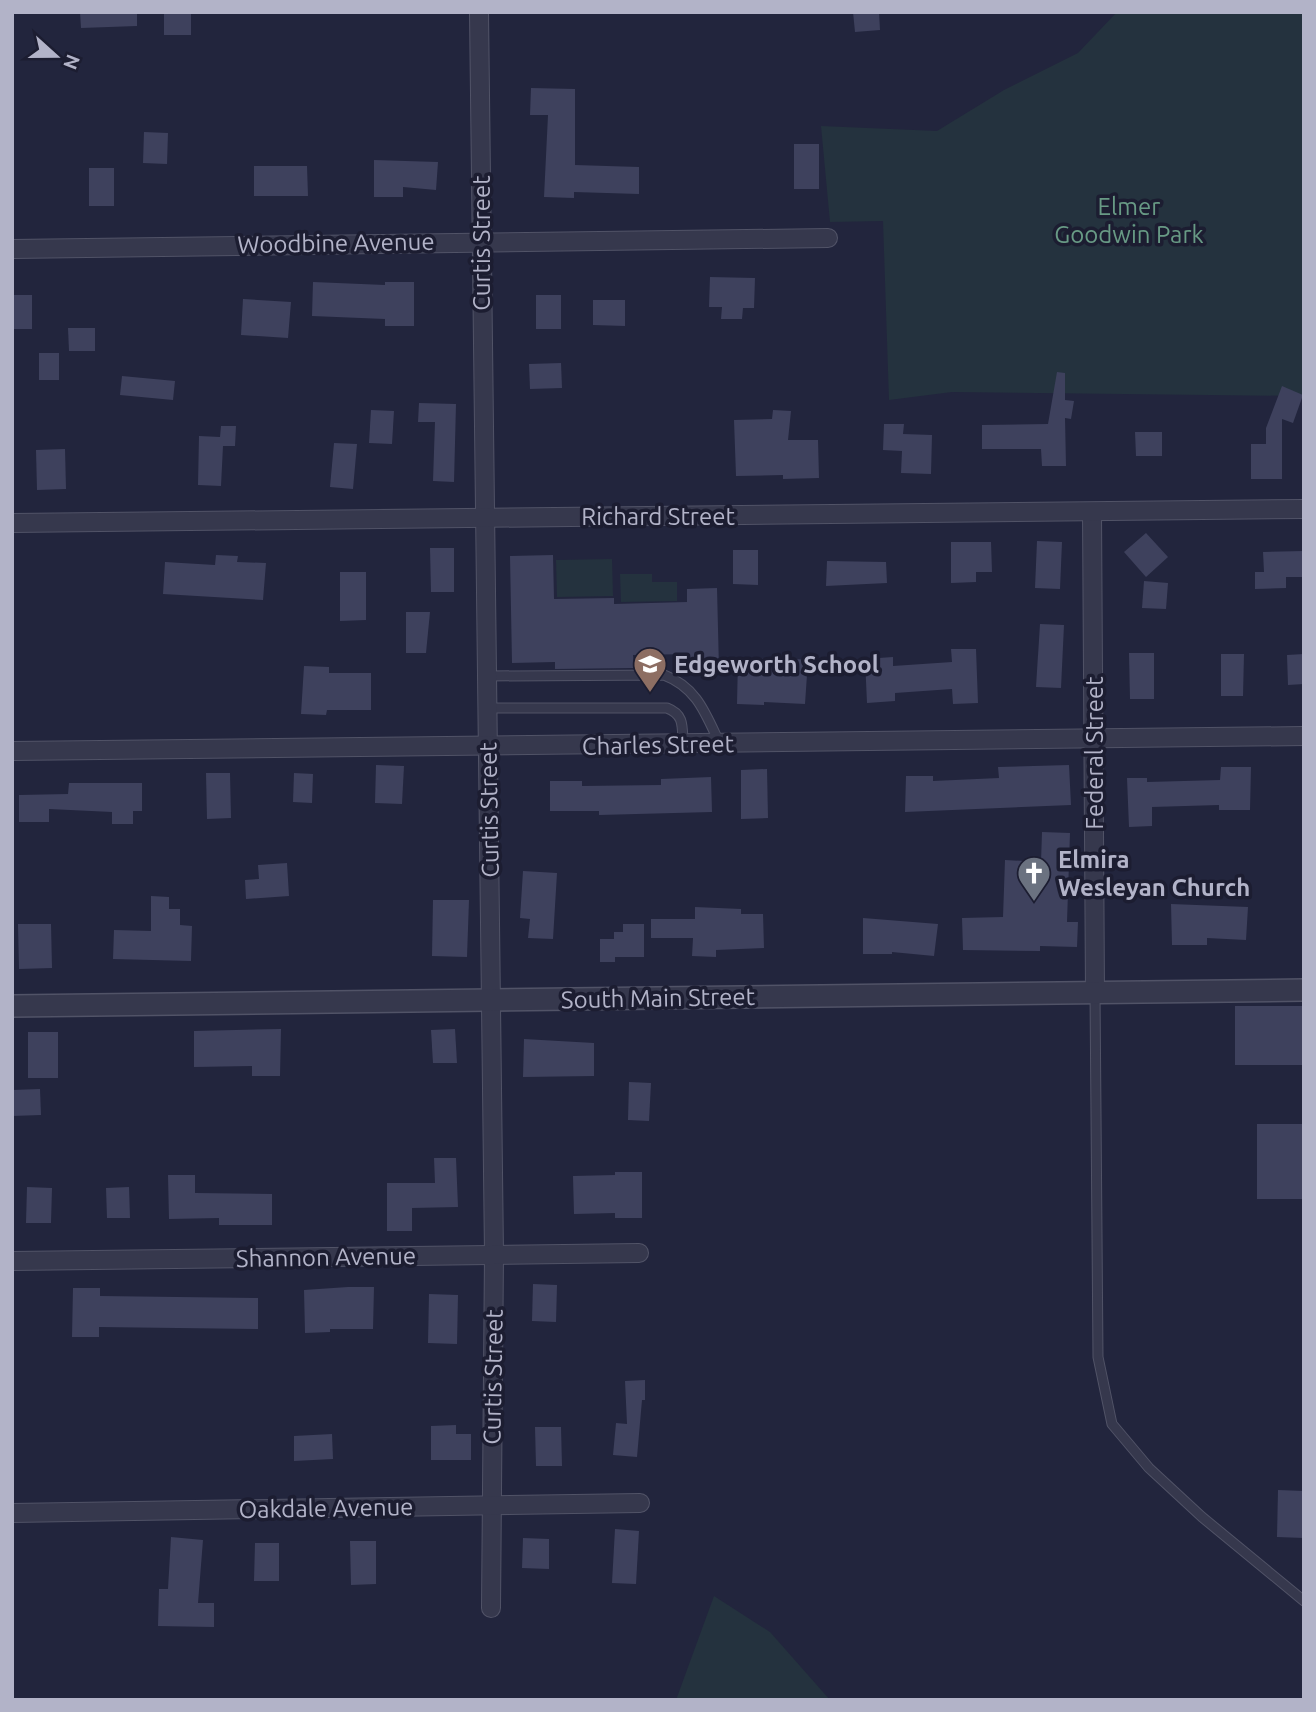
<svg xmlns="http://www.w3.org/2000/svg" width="1316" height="1712" font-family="Ubuntu,sans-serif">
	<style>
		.green { fill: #24323e }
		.building { fill: #3e415d }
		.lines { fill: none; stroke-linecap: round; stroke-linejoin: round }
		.service-casing { stroke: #515367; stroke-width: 11 }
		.minor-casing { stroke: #515367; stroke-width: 20 }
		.tertiary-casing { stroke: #515367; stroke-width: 24 }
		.service { stroke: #36384d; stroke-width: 9 }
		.minor { stroke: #36384d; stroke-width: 18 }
		.tertiary { stroke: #36384d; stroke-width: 21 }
		.labels { text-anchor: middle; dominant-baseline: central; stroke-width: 7; stroke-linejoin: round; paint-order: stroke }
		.park-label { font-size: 24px; fill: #689a85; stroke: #1c1d31 }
		.street-label { font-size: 24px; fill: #b2b3c8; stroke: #1c1d31 }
		.poi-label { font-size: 24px; font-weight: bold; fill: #b2b3c8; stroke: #1c1d31; text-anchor: start }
	</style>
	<rect width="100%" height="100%" fill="#22253d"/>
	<g class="green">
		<polygon points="1117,12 1304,12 1304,396 952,392 889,400 883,221 830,222 821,126 937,131 1004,90 1078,53"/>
		<polygon points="612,559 613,596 557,597 556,560"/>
		<polygon points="620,574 652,574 652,582 677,582 677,601 621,602"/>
		<polygon points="714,1596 770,1632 830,1700 676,1700"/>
	</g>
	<g class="building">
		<polygon points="80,12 137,12 137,26 81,28"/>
		<rect x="164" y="12" width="27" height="23"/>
		<polygon points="853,12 879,12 880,30 855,32"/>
		<polygon points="531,88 575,89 575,165 639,167 639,194 574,192 574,198 544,197 548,115 530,115"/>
		<polygon points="144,132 168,133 167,164 143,163"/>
		<rect x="794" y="144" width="25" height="45"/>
		<polygon points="374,160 438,162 436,190 403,187 403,197 374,197"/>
		<polygon points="254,166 307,166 308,196 254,196"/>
		<rect x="89" y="168" width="25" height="38"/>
		<polygon points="710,277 755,278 754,308 743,308 742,319 721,319 722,307 709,307"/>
		<polygon points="313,282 385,285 385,282 414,282 414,326 385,326 385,319 312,316"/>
		<rect x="12" y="295" width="20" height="34"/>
		<rect x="536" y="295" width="25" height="34"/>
		<polygon points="243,299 291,302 288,338 241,335"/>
		<polygon points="593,300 625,300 625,326 593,325"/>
		<polygon points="68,328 95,328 95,351 69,351"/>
		<rect x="39" y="353" width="20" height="27"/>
		<polygon points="561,363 562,388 530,389 529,364"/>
		<polygon points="1057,372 1065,373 1065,400 1074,401 1071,419 1065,418 1066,466 1042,466 1041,449 982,449 982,425 1048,424"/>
		<polygon points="122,376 175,381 173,400 120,395"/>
		<polygon points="1282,386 1303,395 1293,423 1282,419 1282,479 1251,479 1251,444 1266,444 1266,428"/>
		<polygon points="419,403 456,404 454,482 433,481 435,422 418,422"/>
		<polygon points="371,410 394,411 392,444 369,443"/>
		<polygon points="773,410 791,411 788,440 818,440 819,478 783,479 783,475 736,476 734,420 772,419"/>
		<polygon points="884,424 904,424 903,434 932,435 931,474 901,473 902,451 883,450"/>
		<polygon points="221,426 236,426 235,446 223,446 221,486 198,485 199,436 220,437"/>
		<polygon points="1135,432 1162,432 1162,456 1136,456"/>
		<polygon points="334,443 357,444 353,489 330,487"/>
		<polygon points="65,449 66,489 37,490 36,450"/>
		<polygon points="1146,533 1168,557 1146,577 1124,552"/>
		<polygon points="1037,541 1062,542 1060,589 1035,588"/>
		<polygon points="951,542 991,542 992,572 976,572 976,582 951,583"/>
		<polygon points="430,548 454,548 454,592 431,592"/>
		<polygon points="733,550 758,550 758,585 733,584"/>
		<polygon points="1304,551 1304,577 1286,577 1286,588 1255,589 1255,572 1264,572 1263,552"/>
		<polygon points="216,555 238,556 237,562 266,563 263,600 163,594 165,562 215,565"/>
		<polygon points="553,555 554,599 614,598 614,604 687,602 687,589 717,588 719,669 690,669 690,654 633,655 634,668 555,669 555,662 512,663 510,556"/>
		<polygon points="827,561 886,562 887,583 826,586"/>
		<polygon points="340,572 366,572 366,620 340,621"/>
		<polygon points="1144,581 1168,583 1166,609 1142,608"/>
		<polygon points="406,612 430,612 426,653 406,653"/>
		<polygon points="1040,624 1064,625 1061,688 1036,687"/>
		<polygon points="951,649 976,649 978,703 953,704 952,689 895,693 895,701 867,703 865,659 893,657 893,666 952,662"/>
		<polygon points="1129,653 1154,653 1154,699 1130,699"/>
		<polygon points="1221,654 1244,654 1243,696 1221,696"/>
		<polygon points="1304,654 1304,684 1288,685 1287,655"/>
		<polygon points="782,658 808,660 805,704 764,702 764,705 737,704 738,659"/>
		<polygon points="304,666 329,667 329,673 371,673 371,710 327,710 326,715 301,714"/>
		<polygon points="376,765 404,766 402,804 375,803"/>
		<polygon points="1069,765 1071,805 905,812 906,776 933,776 933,781 999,778 998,767"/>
		<polygon points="1221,767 1251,767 1250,810 1219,810 1219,805 1152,807 1152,826 1129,827 1127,778 1147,778 1147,782 1220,780"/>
		<polygon points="767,769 768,818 741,819 741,770"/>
		<polygon points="206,773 230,773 231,818 207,819"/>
		<polygon points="294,773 313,774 312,803 293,802"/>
		<polygon points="711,777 712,812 599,815 599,811 550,811 550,781 582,781 582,786 661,785 661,779"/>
		<polygon points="69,783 142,783 142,811 133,811 133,824 112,824 112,812 49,809 49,822 19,822 19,795 68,794"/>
		<polygon points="1042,832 1070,833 1067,922 1078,922 1077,947 1040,946 1040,951 963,950 962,918 1003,917 1005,860 1041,862"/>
		<polygon points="287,863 289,896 246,899 245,880 259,879 258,865"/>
		<polygon points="523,871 557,873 553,939 528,938 530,919 520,918"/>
		<polygon points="151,896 169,897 169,909 180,909 180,925 192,926 191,961 113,959 114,930 151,931"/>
		<polygon points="433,900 469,900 467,957 432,956"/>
		<polygon points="1171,904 1248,907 1246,940 1207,938 1207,945 1172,945"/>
		<polygon points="695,907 741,909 741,914 763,914 764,948 716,950 716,957 692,956 693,938 651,938 651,919 695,919"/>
		<polygon points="863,918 938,924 934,956 892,952 892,954 863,954"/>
		<polygon points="18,924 51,924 52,968 19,969"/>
		<polygon points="623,924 644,924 644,957 615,957 615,962 600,962 600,939 614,939 614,932 623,932"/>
		<rect x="1235" y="1006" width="69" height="59"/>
		<polygon points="281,1029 280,1076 252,1076 252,1066 194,1067 194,1031"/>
		<polygon points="455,1029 457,1063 433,1063 431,1030"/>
		<rect x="28" y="1032" width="30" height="46"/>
		<polygon points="524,1039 594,1043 594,1076 523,1077"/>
		<polygon points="629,1082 651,1083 649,1121 628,1120"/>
		<polygon points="40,1089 41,1115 12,1116 12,1090"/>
		<rect x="1257" y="1124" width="47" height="75"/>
		<polygon points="434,1158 456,1158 458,1207 412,1208 412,1231 387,1231 387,1183 435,1183"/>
		<polygon points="615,1172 642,1172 642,1218 615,1218 615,1213 574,1214 573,1176 615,1175"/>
		<polygon points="168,1175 195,1175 195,1193 272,1194 272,1225 219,1225 219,1218 169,1219"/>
		<polygon points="27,1187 52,1188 51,1223 26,1223"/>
		<polygon points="129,1187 130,1218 107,1218 106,1188"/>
		<polygon points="533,1284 557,1285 556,1322 532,1321"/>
		<polygon points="348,1287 374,1287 373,1329 330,1329 330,1332 305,1333 304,1290"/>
		<polygon points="73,1288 100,1288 100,1296 258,1298 258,1329 99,1327 99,1337 72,1337"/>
		<polygon points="429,1294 458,1295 457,1344 428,1343"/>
		<polygon points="645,1380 645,1400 642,1400 637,1457 613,1455 616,1423 627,1424 625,1381"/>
		<polygon points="456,1425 456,1434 471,1434 471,1460 431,1460 431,1426"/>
		<polygon points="535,1427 561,1427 562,1466 536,1466"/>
		<polygon points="332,1434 333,1459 294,1461 294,1436"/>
		<polygon points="1278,1490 1304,1491 1304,1538 1277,1537"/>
		<polygon points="615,1529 639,1531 636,1584 612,1583"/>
		<polygon points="171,1537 203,1540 198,1603 214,1603 214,1627 158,1626 159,1589 168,1589"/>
		<polygon points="523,1538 549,1539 549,1569 522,1568"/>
		<polygon points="350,1541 376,1541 376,1584 351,1585"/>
		<polygon points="255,1543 279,1543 279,1581 254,1581"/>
	</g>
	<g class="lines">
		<defs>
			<g id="service">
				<path d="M487,676L664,675C696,687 705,712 719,742"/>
				<path d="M487,708H667C685,715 682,727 683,745"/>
				<polyline points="1095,993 1098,1357 1112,1424 1149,1468 1202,1517 1304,1601"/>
			</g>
			<g id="minor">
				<polyline points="479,12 494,1254 491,1608"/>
				<polyline points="12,249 828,238"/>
				<polyline points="1092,513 1095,993"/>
				<polyline points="12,523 1304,509"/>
				<polyline points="12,751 1304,736"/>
				<polyline points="12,1261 639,1253"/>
				<polyline points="12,1513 640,1503"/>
			</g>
			<polyline id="tertiary" points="12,1006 1304,990"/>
		</defs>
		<use href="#service" class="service-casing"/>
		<use href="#minor" class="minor-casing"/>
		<use href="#tertiary" class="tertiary-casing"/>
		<use href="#service" class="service"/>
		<use href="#minor" class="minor"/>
		<use href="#tertiary" class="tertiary"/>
	</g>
	<defs>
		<symbol id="school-pin" viewBox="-11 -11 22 30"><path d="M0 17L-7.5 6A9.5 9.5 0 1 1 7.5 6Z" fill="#8d6e63" stroke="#1c1d31"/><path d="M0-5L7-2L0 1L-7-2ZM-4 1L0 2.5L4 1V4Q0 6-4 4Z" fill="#fff"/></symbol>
		<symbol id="church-pin" viewBox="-11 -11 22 30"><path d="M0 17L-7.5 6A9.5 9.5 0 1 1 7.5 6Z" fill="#6b7280" stroke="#1c1d31"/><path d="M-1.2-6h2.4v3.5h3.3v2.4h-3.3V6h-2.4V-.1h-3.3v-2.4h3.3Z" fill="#fff"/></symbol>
	</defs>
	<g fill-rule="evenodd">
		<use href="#school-pin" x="631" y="645" width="38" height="52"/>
		<use href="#church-pin" x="1015" y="854" width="38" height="52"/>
	</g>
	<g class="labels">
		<g class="park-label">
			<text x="1129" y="206">Elmer<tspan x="1129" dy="28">Goodwin Park</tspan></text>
		</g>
		<g class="street-label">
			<text transform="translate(336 243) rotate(-1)">Woodbine Avenue</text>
			<text transform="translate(481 243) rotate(-90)">Curtis Street</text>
			<text x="658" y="516">Richard Street</text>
			<text transform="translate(658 745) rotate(-1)">Charles Street</text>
			<text transform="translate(1094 753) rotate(-90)">Federal Street</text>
			<text transform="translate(489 810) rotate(-91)">Curtis Street</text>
			<text transform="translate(658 998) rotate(-1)">South Main Street</text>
			<text transform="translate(326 1257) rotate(-1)">Shannon Avenue</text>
			<text transform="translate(493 1377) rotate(-89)">Curtis Street</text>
			<text transform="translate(326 1508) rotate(-1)">Oakdale Avenue</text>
		</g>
		<g class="poi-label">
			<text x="674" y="664">Edgeworth School</text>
			<text x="1058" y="859">Elmira<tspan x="1058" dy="28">Wesleyan Church</tspan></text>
		</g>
	</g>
	<rect width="1316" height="1712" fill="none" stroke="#b2b3c8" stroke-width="28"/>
	<g transform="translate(56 56) rotate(111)" stroke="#1c1d31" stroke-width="5" paint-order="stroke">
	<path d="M0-5L12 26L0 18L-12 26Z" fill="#b2b3c8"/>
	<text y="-10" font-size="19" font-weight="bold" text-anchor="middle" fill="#b2b3c8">N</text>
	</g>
</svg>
